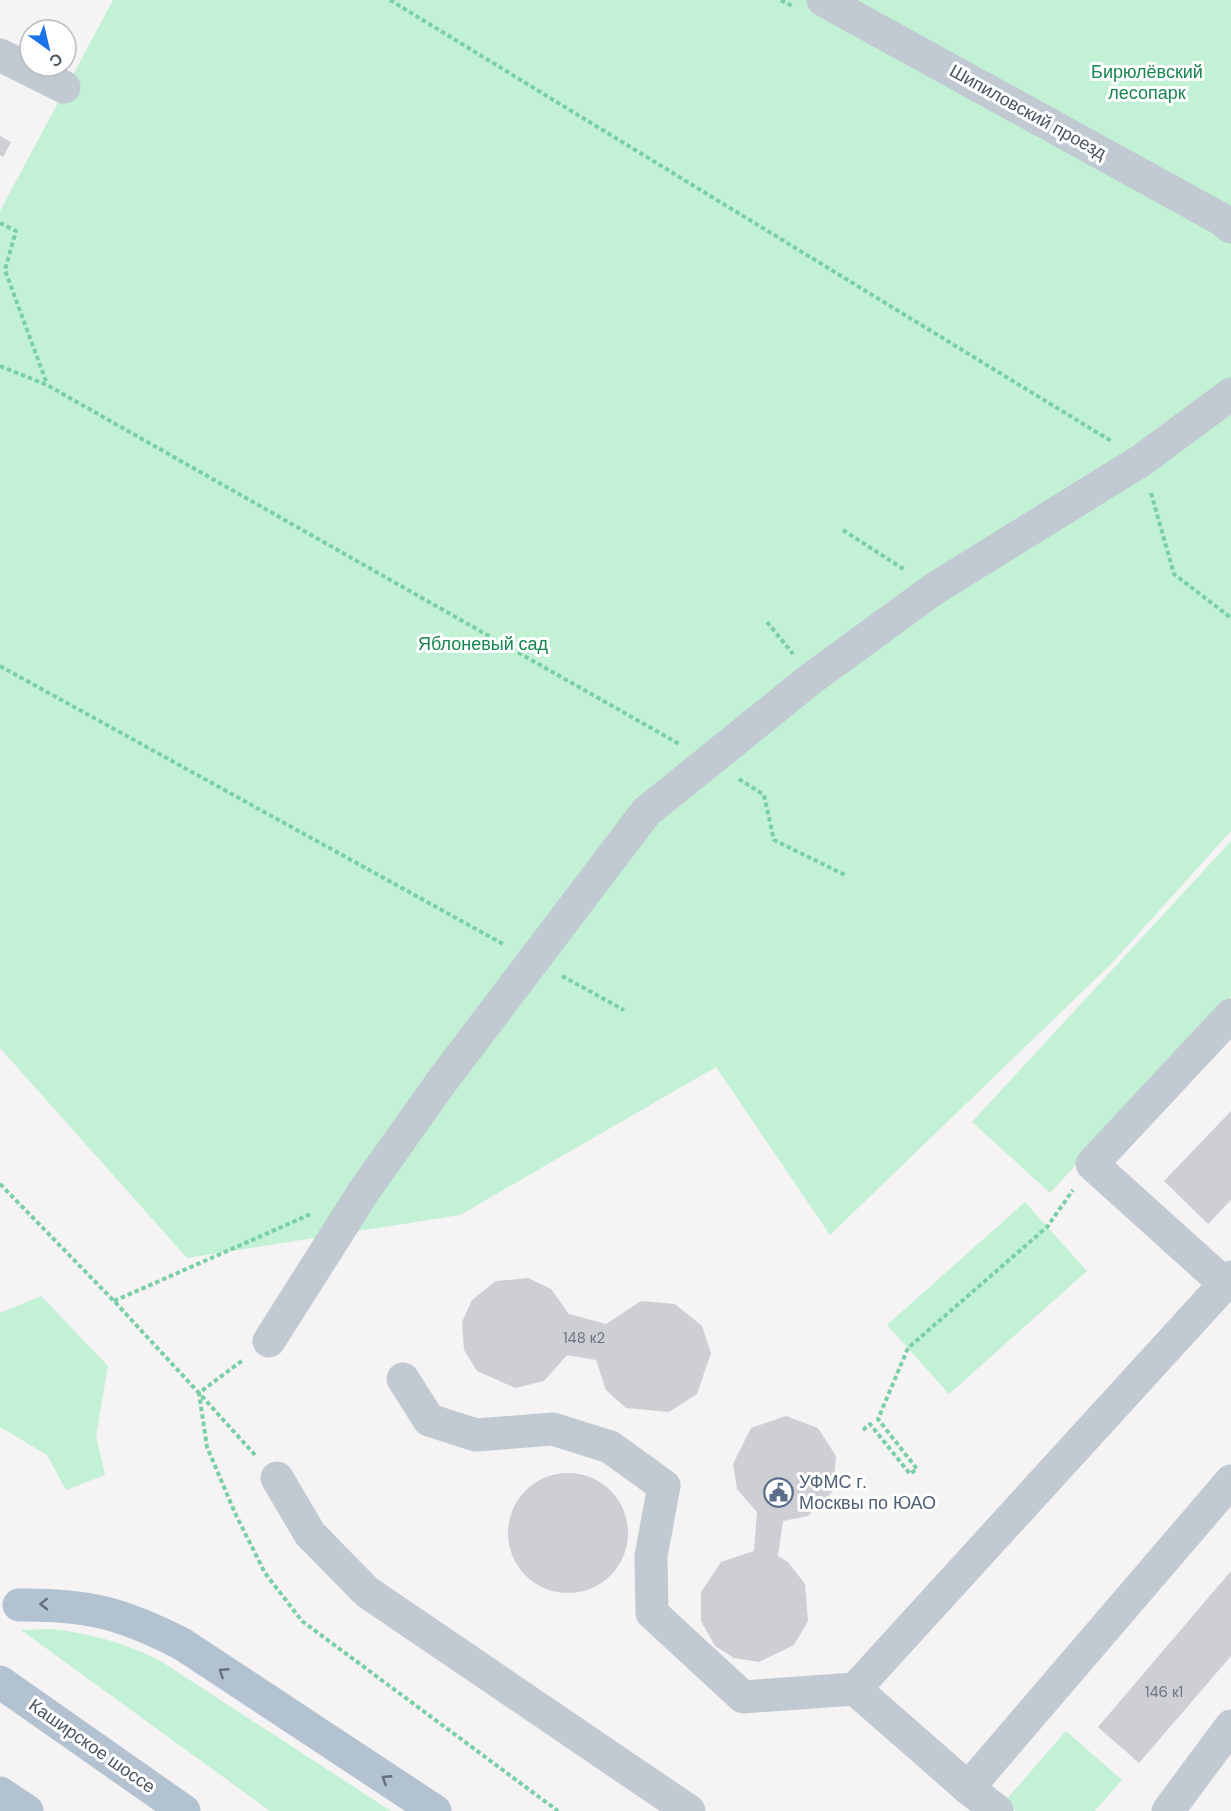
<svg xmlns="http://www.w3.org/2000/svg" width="1231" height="1811" font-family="'DM Sans',sans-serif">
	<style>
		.green { fill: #c3f1d5 }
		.building { fill: #cdcfd5 }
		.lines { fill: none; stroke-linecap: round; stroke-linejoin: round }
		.path { stroke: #7ad0a6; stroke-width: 4; stroke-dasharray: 4.5 3; stroke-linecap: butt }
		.minor { stroke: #c1cad2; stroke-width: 33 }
		.major { stroke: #b3c2d1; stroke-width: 33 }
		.oneway { stroke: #64717d }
		.labels { text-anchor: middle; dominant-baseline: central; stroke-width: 6; stroke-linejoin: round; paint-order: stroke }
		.number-label { font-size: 15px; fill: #6b747e }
		.park-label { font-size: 18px; fill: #17864f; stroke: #fff }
		.street-label { font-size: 18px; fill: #4a5661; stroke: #fff }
		.service-label { font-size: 18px; fill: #4e5e75; stroke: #fff; text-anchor: start }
	</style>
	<rect width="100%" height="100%" fill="#f5f3f3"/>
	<g class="green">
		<polygon points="113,0 1231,0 1231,831 1111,964 830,1235 716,1067 460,1215 187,1258 0,1048 0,211"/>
		<polygon points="1231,841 1231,997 1050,1193 972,1122"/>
		<polygon points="1025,1202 1087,1271 949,1394 887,1325"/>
		<polygon points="41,1296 108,1366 96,1436 105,1475 66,1490 47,1455 0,1427 0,1313"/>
		<path d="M52,1629C92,1634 126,1643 162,1662L391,1811H270L21,1630Z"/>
		<polygon points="1066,1731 1122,1780 1095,1811 1016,1811 1005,1801"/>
	</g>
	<g class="building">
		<polygon points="0,136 11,142 3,157 0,155"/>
		<polygon points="1231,1111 1231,1200 1208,1224 1164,1181"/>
		<polygon points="528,1278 551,1289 569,1314 606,1324 641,1301 675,1304 702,1326 711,1353 697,1394 669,1412 626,1408 606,1390 596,1360 567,1355 544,1381 515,1388 477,1371 464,1350 462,1322 472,1300 496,1281"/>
		<polygon points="786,1416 818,1428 836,1456 833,1491 808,1516 783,1521 778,1556 788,1562 805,1584 808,1621 794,1645 759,1662 734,1658 715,1646 701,1621 701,1592 721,1562 754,1551 757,1512 737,1489 733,1464 751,1428"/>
		<circle cx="568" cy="1533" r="60"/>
		<polygon points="1231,1571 1231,1656 1139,1763 1098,1727"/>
	</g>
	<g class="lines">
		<g class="path">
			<polyline points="390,0 1111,441"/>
			<polyline points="781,0 792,6"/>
			<polyline points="0,223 16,231 5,270 47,384"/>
			<polyline points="0,366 47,385 681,745"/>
			<polyline points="1151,493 1174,574 1231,618"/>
			<polyline points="843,530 905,570"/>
			<polyline points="767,622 793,654"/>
			<polyline points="0,666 505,945"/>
			<polyline points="739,779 764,795 774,840 847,876"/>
			<polyline points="562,976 624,1010"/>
			<polyline points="0,1184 114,1301 199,1393 243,1360"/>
			<polyline points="114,1301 311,1214"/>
			<polyline points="863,1430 870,1424 910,1474 917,1469 878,1419 908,1348 1047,1227 1073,1190"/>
			<polyline points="255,1455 199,1393 207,1447 235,1513 265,1573 302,1621 558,1811"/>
		</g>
		<g class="minor">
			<polyline points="823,0 1221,219 1231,227"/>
			<polyline points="0,55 64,87"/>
			<polyline points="1225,1284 1092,1164 1231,1015"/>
			<polyline points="269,1341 364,1191 442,1081 646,812 812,678 934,589 1142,460 1231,394"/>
			<polyline points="403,1379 429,1420 476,1435 553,1429 610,1447 664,1486 651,1556 652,1613 743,1697 855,1689"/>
			<polyline points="277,1478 310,1534 367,1592 689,1811"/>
			<polyline points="968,1788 855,1689 1231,1277"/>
			<polyline points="997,1811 968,1788 1231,1481"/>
			<polyline points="1168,1811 1231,1726"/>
		</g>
		<g class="major">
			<path d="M19,1605C86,1604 122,1613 182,1644L435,1811"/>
			<polyline points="0,1682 184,1811"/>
			<polyline points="0,1793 27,1811"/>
		</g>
	</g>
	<defs><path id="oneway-chevron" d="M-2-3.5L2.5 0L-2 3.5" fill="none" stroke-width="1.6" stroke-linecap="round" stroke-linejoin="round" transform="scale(1.5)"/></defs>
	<g class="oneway">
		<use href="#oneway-chevron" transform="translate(44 1604) rotate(179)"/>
		<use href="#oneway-chevron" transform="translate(223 1672) rotate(-147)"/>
		<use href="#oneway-chevron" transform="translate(386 1779) rotate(-147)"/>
	</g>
	<defs>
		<symbol id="civic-ring" viewBox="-11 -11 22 22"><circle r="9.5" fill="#fff" stroke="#5c6f8a" stroke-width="1.5"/><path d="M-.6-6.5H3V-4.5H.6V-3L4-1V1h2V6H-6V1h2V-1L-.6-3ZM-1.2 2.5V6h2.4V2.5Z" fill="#5c6f8a"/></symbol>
	</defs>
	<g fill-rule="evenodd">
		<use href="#civic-ring" x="762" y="1476" width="33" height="33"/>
	</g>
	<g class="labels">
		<g class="number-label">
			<text x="584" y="1338">148 к2</text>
			<text x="1164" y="1692">146 к1</text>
		</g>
		<g class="park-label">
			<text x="1147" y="72">Бирюлёвский<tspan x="1147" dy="21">лесопарк</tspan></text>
			<text x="483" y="644">Яблоневый сад</text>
		</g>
		<g class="street-label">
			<text transform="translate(1028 112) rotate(29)">Шипиловский проезд</text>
			<text transform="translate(92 1746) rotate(35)">Каширское шоссе</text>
		</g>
		<g class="service-label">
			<text x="799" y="1482">УФМС г.<tspan x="799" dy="21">Москвы по ЮАО</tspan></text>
		</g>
	</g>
	<g transform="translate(48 48) rotate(146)"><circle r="28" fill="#ffffff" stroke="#b7bbc0" stroke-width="1.5"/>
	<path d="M0-4.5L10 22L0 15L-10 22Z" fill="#1a73e8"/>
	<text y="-9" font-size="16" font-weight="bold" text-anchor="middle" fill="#4a5661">С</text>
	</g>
</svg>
